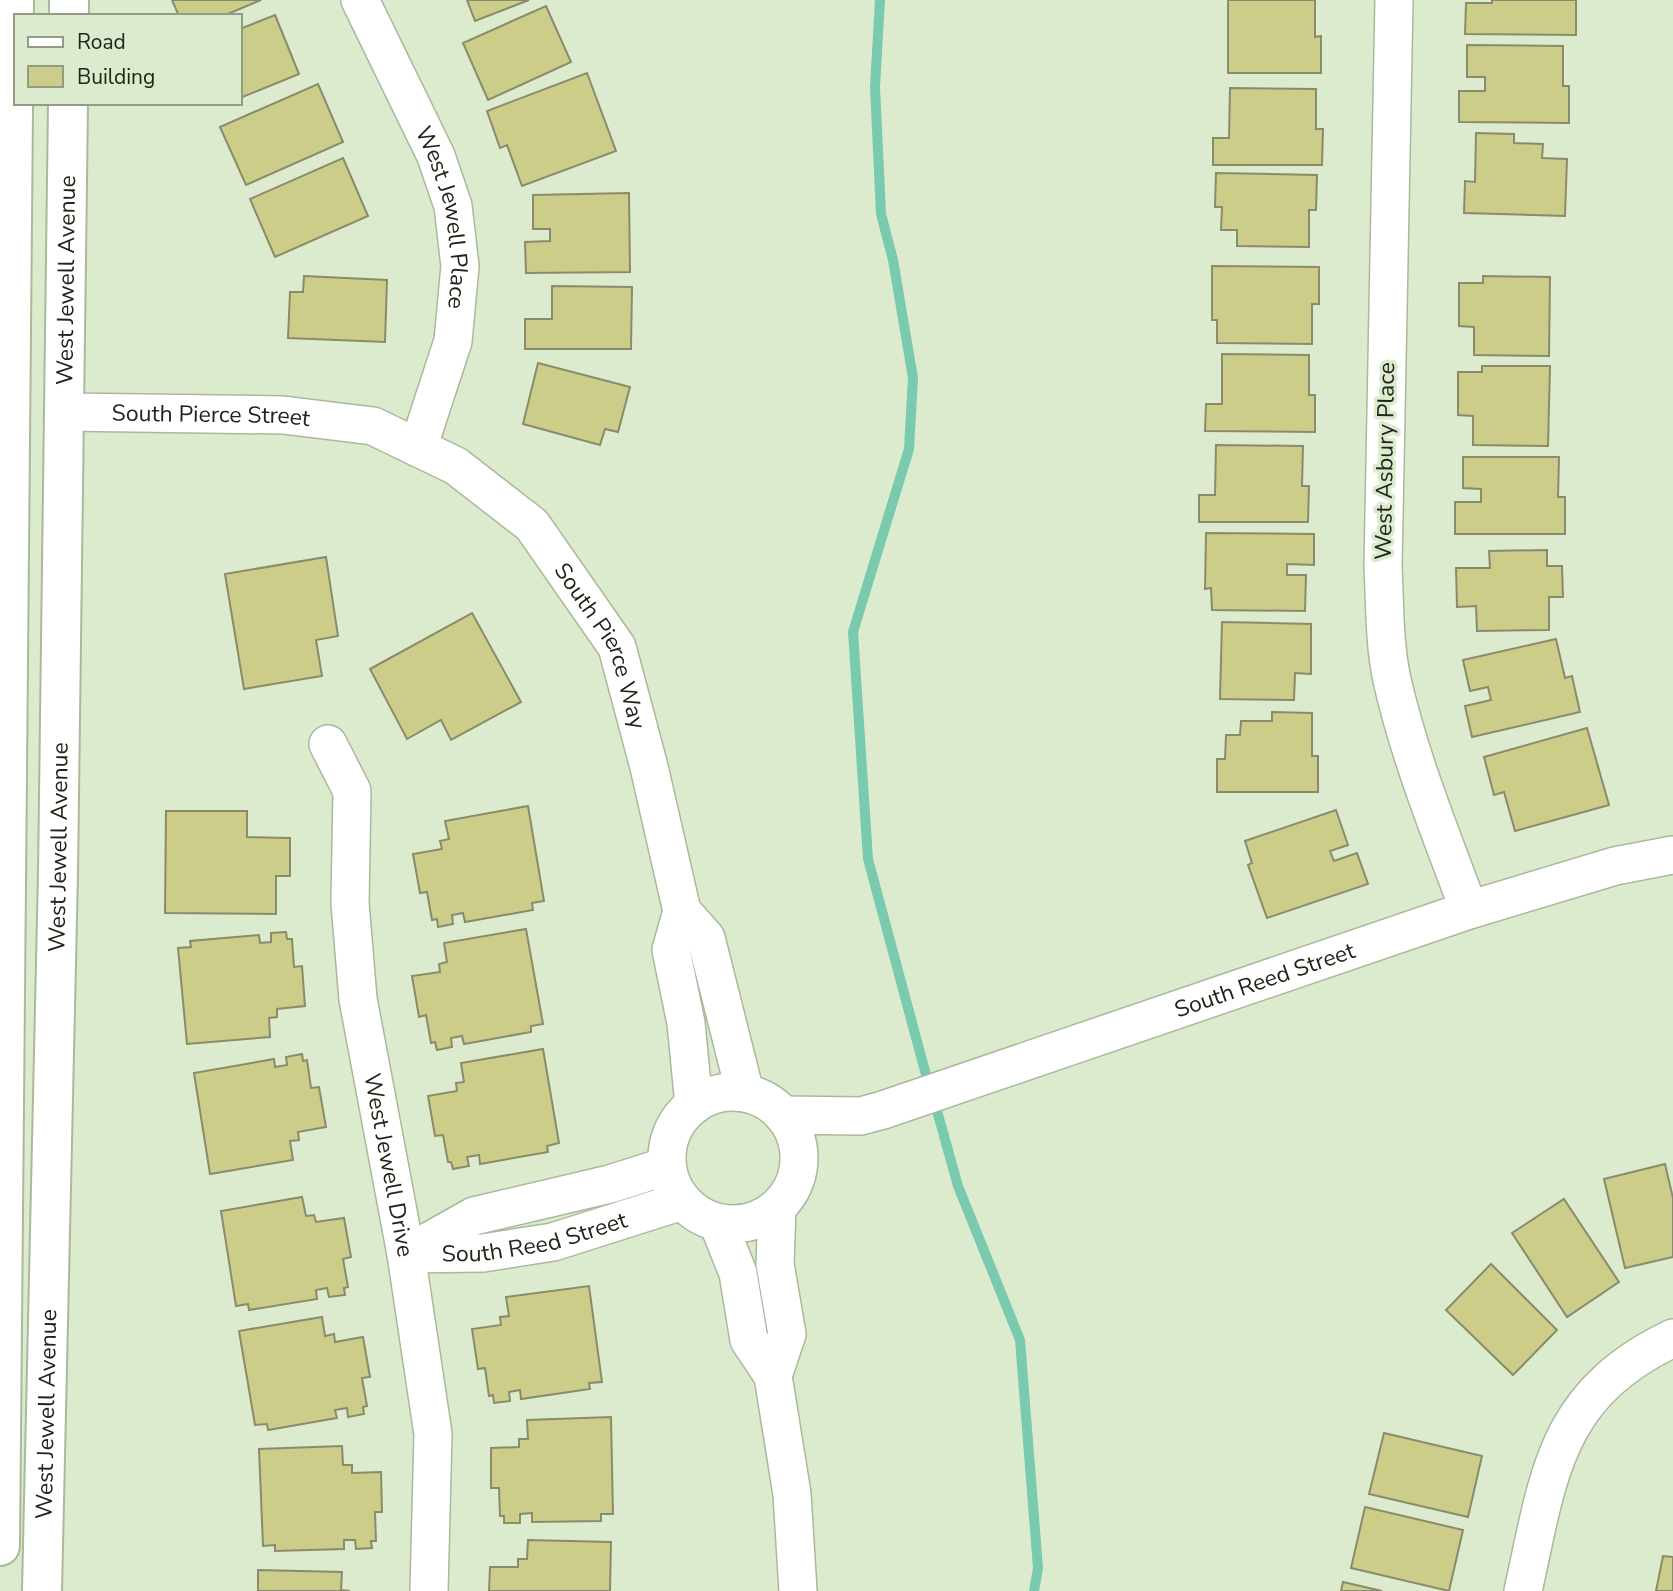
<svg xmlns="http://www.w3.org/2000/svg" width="1673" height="1591" font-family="'Nunito Sans',sans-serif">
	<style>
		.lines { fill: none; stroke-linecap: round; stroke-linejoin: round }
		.stream { stroke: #79caae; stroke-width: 10 }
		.building { fill: #cccd88; stroke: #8a8b6c; stroke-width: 2 }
		.street-casing { stroke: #aab99c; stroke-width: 40 }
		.secondary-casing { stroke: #aab99c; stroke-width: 42 }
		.street { stroke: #fff; stroke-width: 37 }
		.secondary { stroke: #fff; stroke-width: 38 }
		.labels { text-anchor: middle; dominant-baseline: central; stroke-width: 7; stroke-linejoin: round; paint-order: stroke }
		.street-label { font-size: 23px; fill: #20251a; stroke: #dcebcd }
	</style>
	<rect width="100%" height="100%" fill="#dcebcd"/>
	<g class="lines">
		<g class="stream">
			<polyline points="880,0 875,87 881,214 893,260 913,378 909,449 853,632 868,859 929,1086"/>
			<polyline points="934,1100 958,1186 1020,1340 1038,1568 1034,1591"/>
		</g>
	</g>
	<g class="building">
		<polygon points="172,0 261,0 223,16 179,16"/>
		<polygon points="467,0 529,0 475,21"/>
		<polygon points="1228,0 1315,0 1315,37 1321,36 1321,73 1228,73"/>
		<polygon points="1492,0 1576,0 1576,35 1465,34 1466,3 1492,3"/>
		<polygon points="546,6 571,62 488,100 463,43"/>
		<polygon points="275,15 299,74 240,98 240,29"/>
		<polygon points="1467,45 1563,46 1563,86 1569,86 1569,123 1459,122 1459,91 1485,91 1485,77 1467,77"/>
		<polygon points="587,73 616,151 522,186 507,145 500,148 487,111"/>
		<polygon points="318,84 343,142 246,185 220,127"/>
		<polygon points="1230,88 1316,89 1316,129 1323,129 1322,165 1213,165 1213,138 1229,138"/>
		<polygon points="1476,133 1514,134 1514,143 1543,144 1542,158 1567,159 1565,216 1464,213 1465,181 1475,182"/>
		<polygon points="343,158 368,216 275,257 250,199"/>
		<polygon points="1216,173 1317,175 1316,210 1309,210 1309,247 1237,246 1237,230 1221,230 1222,207 1215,207"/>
		<polygon points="629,193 630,272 526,273 525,242 550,241 550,229 533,229 533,195"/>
		<polygon points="1212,266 1319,267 1319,304 1312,304 1312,344 1217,343 1217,320 1212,320"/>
		<polygon points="304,276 387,280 385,342 288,338 290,292 303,292"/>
		<polygon points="1483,276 1550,277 1549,356 1474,355 1474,327 1459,326 1459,283 1483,283"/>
		<polygon points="552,286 632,287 631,349 525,349 525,319 552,319"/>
		<polygon points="1222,354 1309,355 1309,395 1315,395 1315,432 1205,431 1206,404 1222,404"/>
		<polygon points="538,363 630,387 618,432 605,429 600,445 523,424"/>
		<polygon points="1482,366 1550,366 1548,446 1473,445 1473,416 1458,415 1458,372 1482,372"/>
		<polygon points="1216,445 1303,446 1302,486 1309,486 1308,522 1199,522 1199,495 1215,495"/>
		<polygon points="1463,457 1559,457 1558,497 1565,497 1565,534 1455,534 1455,502 1481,502 1481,489 1463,488"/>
		<polygon points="1206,533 1314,534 1314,565 1287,564 1287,575 1306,575 1305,611 1212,610 1211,588 1205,589"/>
		<polygon points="1547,550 1547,566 1562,566 1563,597 1549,597 1549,630 1477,631 1476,606 1457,607 1456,568 1490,568 1489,551"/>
		<polygon points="326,557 338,636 316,640 322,676 244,689 225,574"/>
		<polygon points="472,613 521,702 451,740 441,720 407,739 370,669"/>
		<polygon points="1222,622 1311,624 1311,674 1295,673 1294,700 1220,699"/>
		<polygon points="1556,639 1565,678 1572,676 1580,712 1472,737 1465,706 1491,700 1488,687 1470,691 1463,660"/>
		<polygon points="1272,712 1312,713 1312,756 1318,756 1318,792 1217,792 1217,759 1225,759 1226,735 1240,735 1241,721 1272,721"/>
		<polygon points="1587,728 1609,805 1515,831 1504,792 1494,795 1484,757"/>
		<polygon points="528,806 544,901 532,903 533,910 465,922 463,913 452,915 453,924 438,927 437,919 432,920 427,892 420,893 413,854 442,849 440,841 449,839 445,821"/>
		<polygon points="1336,810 1348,845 1330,851 1334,861 1357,853 1368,884 1267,918 1248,865 1252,863 1245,841"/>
		<polygon points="166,811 247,811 247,837 290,838 290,876 276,876 276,914 165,913"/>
		<polygon points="526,929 543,1024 531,1026 531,1032 464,1044 462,1036 451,1038 452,1047 437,1050 435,1042 431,1043 426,1015 419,1017 412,976 440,972 439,964 447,962 444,943"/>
		<polygon points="286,932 287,939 292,939 294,967 302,966 305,1006 277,1009 277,1017 269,1018 270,1037 187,1044 178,948 191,947 190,941 259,935 260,943 271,942 271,933"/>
		<polygon points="543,1049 559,1143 547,1146 548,1152 480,1164 479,1155 467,1157 469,1166 453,1169 451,1162 448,1162 443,1135 435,1136 428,1096 457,1091 456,1083 464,1082 461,1063"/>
		<polygon points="302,1054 303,1061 307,1060 311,1088 319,1087 326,1127 298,1132 299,1140 290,1141 293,1160 210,1174 194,1073 274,1059 275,1067 287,1065 286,1057"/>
		<polygon points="1665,1164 1673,1198 1673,1257 1625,1268 1604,1179"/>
		<polygon points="302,1197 306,1216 314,1215 316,1222 344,1218 351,1257 343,1259 348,1287 344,1288 345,1295 329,1297 327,1288 316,1290 317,1299 249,1310 248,1304 236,1306 221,1211"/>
		<polygon points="1564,1199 1619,1282 1567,1317 1512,1233"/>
		<polygon points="1491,1264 1557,1330 1513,1375 1446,1310"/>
		<polygon points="589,1286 602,1382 589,1383 590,1389 521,1399 520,1390 509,1392 510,1401 494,1403 493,1395 489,1396 485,1368 478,1369 472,1329 501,1325 500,1317 509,1316 506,1297"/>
		<polygon points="322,1317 325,1336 334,1334 335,1342 363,1337 370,1377 362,1378 367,1406 363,1407 364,1414 348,1417 347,1408 335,1410 337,1418 268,1430 267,1424 255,1425 239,1331"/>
		<polygon points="611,1417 613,1514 601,1514 601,1521 532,1522 532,1513 520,1514 520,1523 504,1523 504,1516 500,1516 499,1488 491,1488 491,1448 519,1447 519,1439 528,1439 527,1420"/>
		<polygon points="1384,1433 1482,1456 1468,1517 1369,1494"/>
		<polygon points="342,1446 343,1465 352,1465 352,1473 381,1472 382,1512 375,1512 376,1541 371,1541 372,1548 356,1549 355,1540 344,1540 344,1549 275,1551 275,1545 263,1546 259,1449"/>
		<polygon points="1365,1507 1463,1530 1449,1591 1351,1568"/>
		<polygon points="528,1540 611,1542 610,1591 489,1591 490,1567 518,1567 518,1559 527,1559"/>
		<polygon points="1663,1556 1673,1557 1673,1591 1656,1591"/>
		<polygon points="258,1570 342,1572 341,1590 350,1591 258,1591"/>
		<polygon points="1343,1582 1382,1591 1341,1591"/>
	</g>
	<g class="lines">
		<defs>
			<g id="street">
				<path id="s1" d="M360,0L436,156L453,206L460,266L453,341L418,448"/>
				<path d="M1394,0L1383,567C1385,604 1384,643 1392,680C1410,759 1441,834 1469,910"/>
				<path id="s2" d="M66,412L283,415L373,426L456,466L532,525L617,647L649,767L682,911L706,938L745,1093"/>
				<path id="s3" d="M328,744L352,791L350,903L358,999L406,1254L433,1434L429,1591"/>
				<polyline points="682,911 671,950 686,1023 694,1105"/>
				<circle cx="733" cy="1158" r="66"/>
				<path id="s4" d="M783,1115L861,1116L883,1110L1469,910L1615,866L1673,855"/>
				<polyline points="718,1223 738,1273 749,1340 773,1376 792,1494 798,1591"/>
				<polyline points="410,1252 474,1216 610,1184 667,1166"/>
				<path id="s5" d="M406,1254L483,1253L553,1242L682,1201"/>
				<polyline points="773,1376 787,1334 775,1264 777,1208"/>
				<path d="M1523,1591C1549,1474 1554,1395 1673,1338"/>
			</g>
			<g id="secondary">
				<polyline points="69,16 69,0"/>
				<polyline points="0,1546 14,0"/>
				<path id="s6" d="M42,1591L58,873L68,103"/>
			</g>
		</defs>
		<use href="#street" class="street-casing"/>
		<use href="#secondary" class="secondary-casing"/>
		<use href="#street" class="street"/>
		<use href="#secondary" class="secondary"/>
	</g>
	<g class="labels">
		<g class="street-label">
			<text stroke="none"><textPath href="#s1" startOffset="236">West Jewell Place</textPath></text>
			<text stroke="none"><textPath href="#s6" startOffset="1311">West Jewell Avenue</textPath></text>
			<text stroke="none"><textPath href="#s2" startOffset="145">South Pierce Street</textPath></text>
			<text transform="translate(1385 461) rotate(-89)">West Asbury Place</text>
			<text stroke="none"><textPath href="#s2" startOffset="637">South Pierce Way</textPath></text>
			<text stroke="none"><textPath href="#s6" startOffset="744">West Jewell Avenue</textPath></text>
			<text stroke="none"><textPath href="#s4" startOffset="504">South Reed Street</textPath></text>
			<text stroke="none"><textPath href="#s3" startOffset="430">West Jewell Drive</textPath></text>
			<text stroke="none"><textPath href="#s5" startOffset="130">South Reed Street</textPath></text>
			<text stroke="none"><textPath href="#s6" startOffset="177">West Jewell Avenue</textPath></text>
		</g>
	</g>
	<rect x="14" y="14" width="228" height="91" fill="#dcebcd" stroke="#919c85" stroke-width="2"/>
	<rect x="28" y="37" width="35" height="10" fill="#ffffff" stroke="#919c85" stroke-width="2"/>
	<text x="77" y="49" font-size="21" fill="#20251a">Road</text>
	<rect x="28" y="66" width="35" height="21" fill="#cccd88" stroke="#919c85" stroke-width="2"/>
	<text x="77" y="84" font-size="21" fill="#20251a">Building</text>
</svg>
